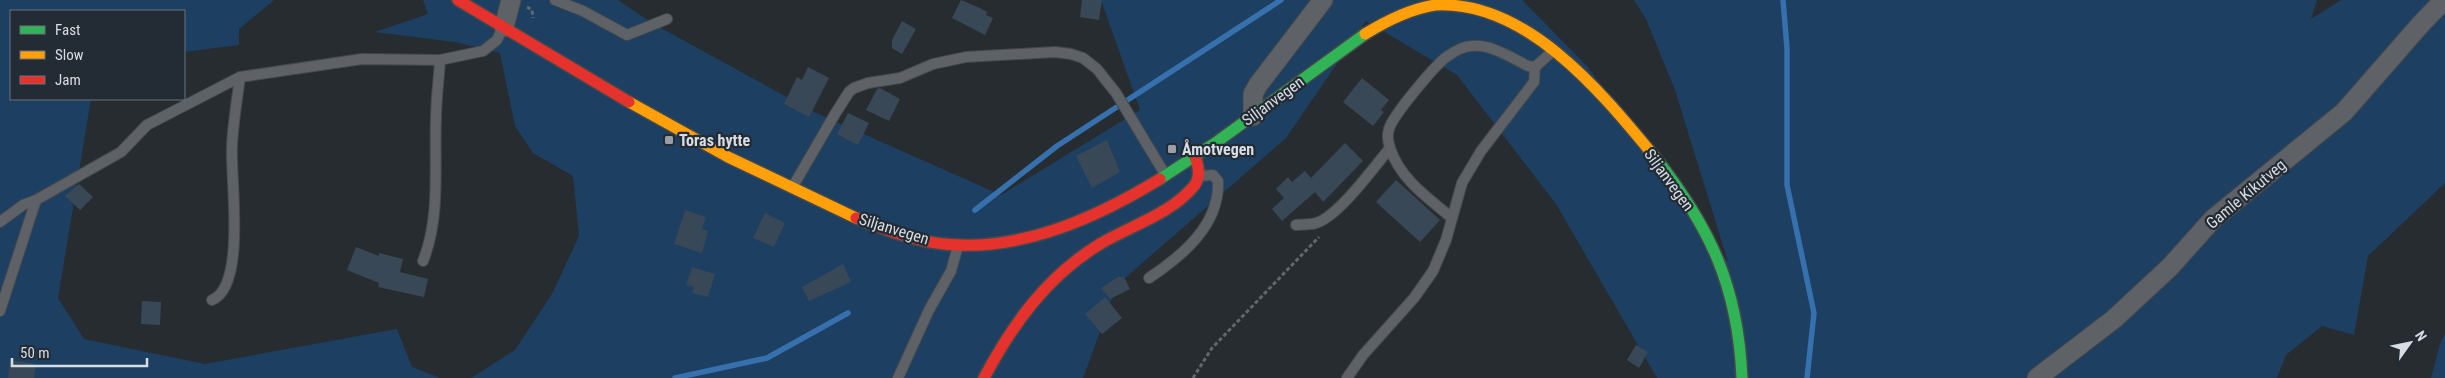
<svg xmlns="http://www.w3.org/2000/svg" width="2445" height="378" font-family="'Roboto Condensed',sans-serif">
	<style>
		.green { fill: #1d3f62 }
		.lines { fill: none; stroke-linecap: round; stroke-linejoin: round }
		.stream { stroke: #3670ad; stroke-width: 5.5 }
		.building { fill: #394856 }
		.lane-casing { stroke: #44494d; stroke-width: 12 }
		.street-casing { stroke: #44494d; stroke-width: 21 }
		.fast-casing { stroke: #44494d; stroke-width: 14 }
		.slow-casing { stroke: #44494d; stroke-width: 14 }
		.jam-casing { stroke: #44494d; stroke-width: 14 }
		.path { stroke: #63676b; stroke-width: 3; stroke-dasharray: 4 2.5; stroke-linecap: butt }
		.lane { stroke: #5e6266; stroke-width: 10 }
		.street { stroke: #5e6266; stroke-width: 19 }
		.fast { stroke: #30b455; stroke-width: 11 }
		.slow { stroke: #ff9f0a; stroke-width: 11 }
		.jam { stroke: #e5322d; stroke-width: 11 }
		.poi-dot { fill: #999fa5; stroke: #232b35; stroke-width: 2 }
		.labels { text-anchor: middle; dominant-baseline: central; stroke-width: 4.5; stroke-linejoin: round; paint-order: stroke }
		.street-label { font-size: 16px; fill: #d7dde3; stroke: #232b35 }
		.poi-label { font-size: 16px; font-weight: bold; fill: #d7dde3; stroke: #232b35; text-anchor: start }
	</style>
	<rect width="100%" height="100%" fill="#272c31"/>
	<g class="green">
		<polygon points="0,0 274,0 239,29 239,45 184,52 184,11 11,11 11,99 91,99 58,298 84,339 205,364 397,329 412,367 440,378 0,378"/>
		<polygon points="423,0 618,0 652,23 814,112 1001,195 1140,110 1101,0 1522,0 1587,66 1728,262 1675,90 1646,19 1634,0 2317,0 2311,19 2341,0 2445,0 2445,183 2368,256 2354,335 2322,326 2286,355 2277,378 1657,378 1556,204 1457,75 1366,21 1286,138 1117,285 1083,378 471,378 515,350 552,294 579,236 573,176 533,153 515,126 500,53 455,42 375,32 428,14"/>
		<polygon points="2445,334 2445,378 2431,378 2440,344"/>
	</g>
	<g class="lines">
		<g class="stream">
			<polyline points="1783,0 1787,48 1787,185 1814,313 1807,378"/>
			<polyline points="975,210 1057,146 1281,0"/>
			<polyline points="675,378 767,358 848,313"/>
		</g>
	</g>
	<g class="building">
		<polygon points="961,0 980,8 987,12 986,15 993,18 985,35 952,18"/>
		<polygon points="1082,0 1102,0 1099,20 1080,17"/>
		<polygon points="902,21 916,29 902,54 892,48 892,40"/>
		<polygon points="808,67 829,78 809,117 784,104 797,77 802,80"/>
		<polygon points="1362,78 1389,100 1381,110 1384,112 1373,126 1343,102"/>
		<polygon points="880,88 900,99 889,121 866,110 877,89"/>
		<polygon points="848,113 869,123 858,145 837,134"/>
		<polygon points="1107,140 1120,172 1092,188 1076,156"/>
		<polygon points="1345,143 1363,161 1323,202 1315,192 1282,221 1272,209 1284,198 1276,189 1288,177 1292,182 1305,171 1311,178"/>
		<polygon points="1396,180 1440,220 1420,242 1376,202"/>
		<polygon points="79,184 93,197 80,210 65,196"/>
		<polygon points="685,210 706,217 702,229 708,231 702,253 674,244"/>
		<polygon points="765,213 785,223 774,247 753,238"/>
		<polygon points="356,247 379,256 379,253 403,259 400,272 428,279 424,297 378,287 379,283 347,270"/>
		<polygon points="843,264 851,282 809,301 802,287"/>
		<polygon points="692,267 715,274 708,297 692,293 694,287 686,285"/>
		<polygon points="1118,277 1124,277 1130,289 1110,299 1101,288"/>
		<polygon points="1105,297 1122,318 1102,334 1085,314"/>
		<polygon points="142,301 161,302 160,325 141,324"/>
		<polygon points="1636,345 1648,352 1639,368 1627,360"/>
		<polygon points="10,360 36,364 34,378 8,378"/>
	</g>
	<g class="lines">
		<defs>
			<g id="lane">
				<polyline points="555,0 583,11 627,35 667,19"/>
				<polyline points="792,188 835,114 849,92 854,88 868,83 900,78 933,64 966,57 1055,52 1071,54 1083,58 1097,69 1116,93 1166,176"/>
				<path d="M1452,218C1428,198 1400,179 1390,148C1388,142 1387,135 1389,129C1393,115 1433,68 1445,58C1453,52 1462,46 1472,46C1491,44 1512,58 1528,66L1535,67L1554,50"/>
				<polyline points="0,222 23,205 36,200"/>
				<path d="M1296,225C1302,224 1310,225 1316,223C1338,217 1374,167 1390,148"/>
				<path d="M423,261C441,216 434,165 436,118C436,99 439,79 440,60"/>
				<path d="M1149,278C1182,256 1220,225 1218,181L1213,175L1199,176"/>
				<path d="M212,300C247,286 230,177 232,146C233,123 237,100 240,77"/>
				<polyline points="0,311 36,200 121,152 147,125 240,77 362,59 440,60 483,51 497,40 503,27"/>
				<polyline points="898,378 929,310 951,271 958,246"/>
				<polyline points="1347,378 1363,355 1414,298 1433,271 1446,240 1462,183 1481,151 1534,82 1535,67"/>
			</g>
			<g id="street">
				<polyline points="504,27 511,0"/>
				<polyline points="1253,116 1253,94 1258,85 1323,0"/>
				<polyline points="2037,378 2114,319 2170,267 2213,219 2344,112 2420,25 2444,0"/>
			</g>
			<g id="fast">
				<path d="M1654,156C1710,227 1738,286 1742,378"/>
				<polyline points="1160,179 1218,141 1365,34"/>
			</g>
			<g id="slow">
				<path d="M1365,34C1386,21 1410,9 1435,5C1527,0 1602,93 1654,156"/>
				<polyline points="629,102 728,157 856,218"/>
			</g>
			<g id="jam">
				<polyline points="458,0 629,102"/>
				<path d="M856,218C884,229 913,241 944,244C1021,252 1096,218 1160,179"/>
				<path d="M984,378C1012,325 1047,276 1100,244C1130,226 1171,214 1194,186C1201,177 1199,167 1195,157"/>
			</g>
		</defs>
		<use href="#lane" class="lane-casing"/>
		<use href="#street" class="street-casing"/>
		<use href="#fast" class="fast-casing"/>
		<use href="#slow" class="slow-casing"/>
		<use href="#jam" class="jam-casing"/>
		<g class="path">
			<polyline points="527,7 532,10 533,18"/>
			<polyline points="1193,378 1212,348 1319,237"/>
		</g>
		<use href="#lane" class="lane"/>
		<use href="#street" class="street"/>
		<use href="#fast" class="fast"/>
		<use href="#slow" class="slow"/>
		<use href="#jam" class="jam"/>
	</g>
	<g class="poi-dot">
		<rect x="664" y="135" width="10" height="10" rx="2.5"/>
		<rect x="1167" y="144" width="10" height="10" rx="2.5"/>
	</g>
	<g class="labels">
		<g class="street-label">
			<text transform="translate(1273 101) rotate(-36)">Siljanvegen</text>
			<text transform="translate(1669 180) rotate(54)">Siljanvegen</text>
			<text transform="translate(2246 194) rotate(-40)">Gamle Kikutveg</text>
			<text transform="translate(894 229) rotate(17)">Siljanvegen</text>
		</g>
		<g class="poi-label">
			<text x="679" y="140">Toras hytte</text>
			<text x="1182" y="149">Åmotvegen</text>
		</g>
	</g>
	<rect x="10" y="10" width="175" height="90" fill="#232b35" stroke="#6b727b"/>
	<rect x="20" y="26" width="25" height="8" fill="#30b455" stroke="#6b727b"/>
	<text x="55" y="35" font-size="15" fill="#d7dde3">Fast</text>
	<rect x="20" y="51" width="25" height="8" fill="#ff9f0a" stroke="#6b727b"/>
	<text x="55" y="60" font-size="15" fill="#d7dde3">Slow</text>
	<rect x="20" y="76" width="25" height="8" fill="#e5322d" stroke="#6b727b"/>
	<text x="55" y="85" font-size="15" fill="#d7dde3">Jam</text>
	<g transform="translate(2410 343) rotate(57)" stroke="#232b35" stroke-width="4" paint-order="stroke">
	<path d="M0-4L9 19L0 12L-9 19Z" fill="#d7dde3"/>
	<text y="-8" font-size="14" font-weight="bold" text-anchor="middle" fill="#d7dde3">N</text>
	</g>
	<path d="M12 358v8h135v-8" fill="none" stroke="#d7dde3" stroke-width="2.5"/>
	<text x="20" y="358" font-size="15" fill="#d7dde3" stroke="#232b35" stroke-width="4" paint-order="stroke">50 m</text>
</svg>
